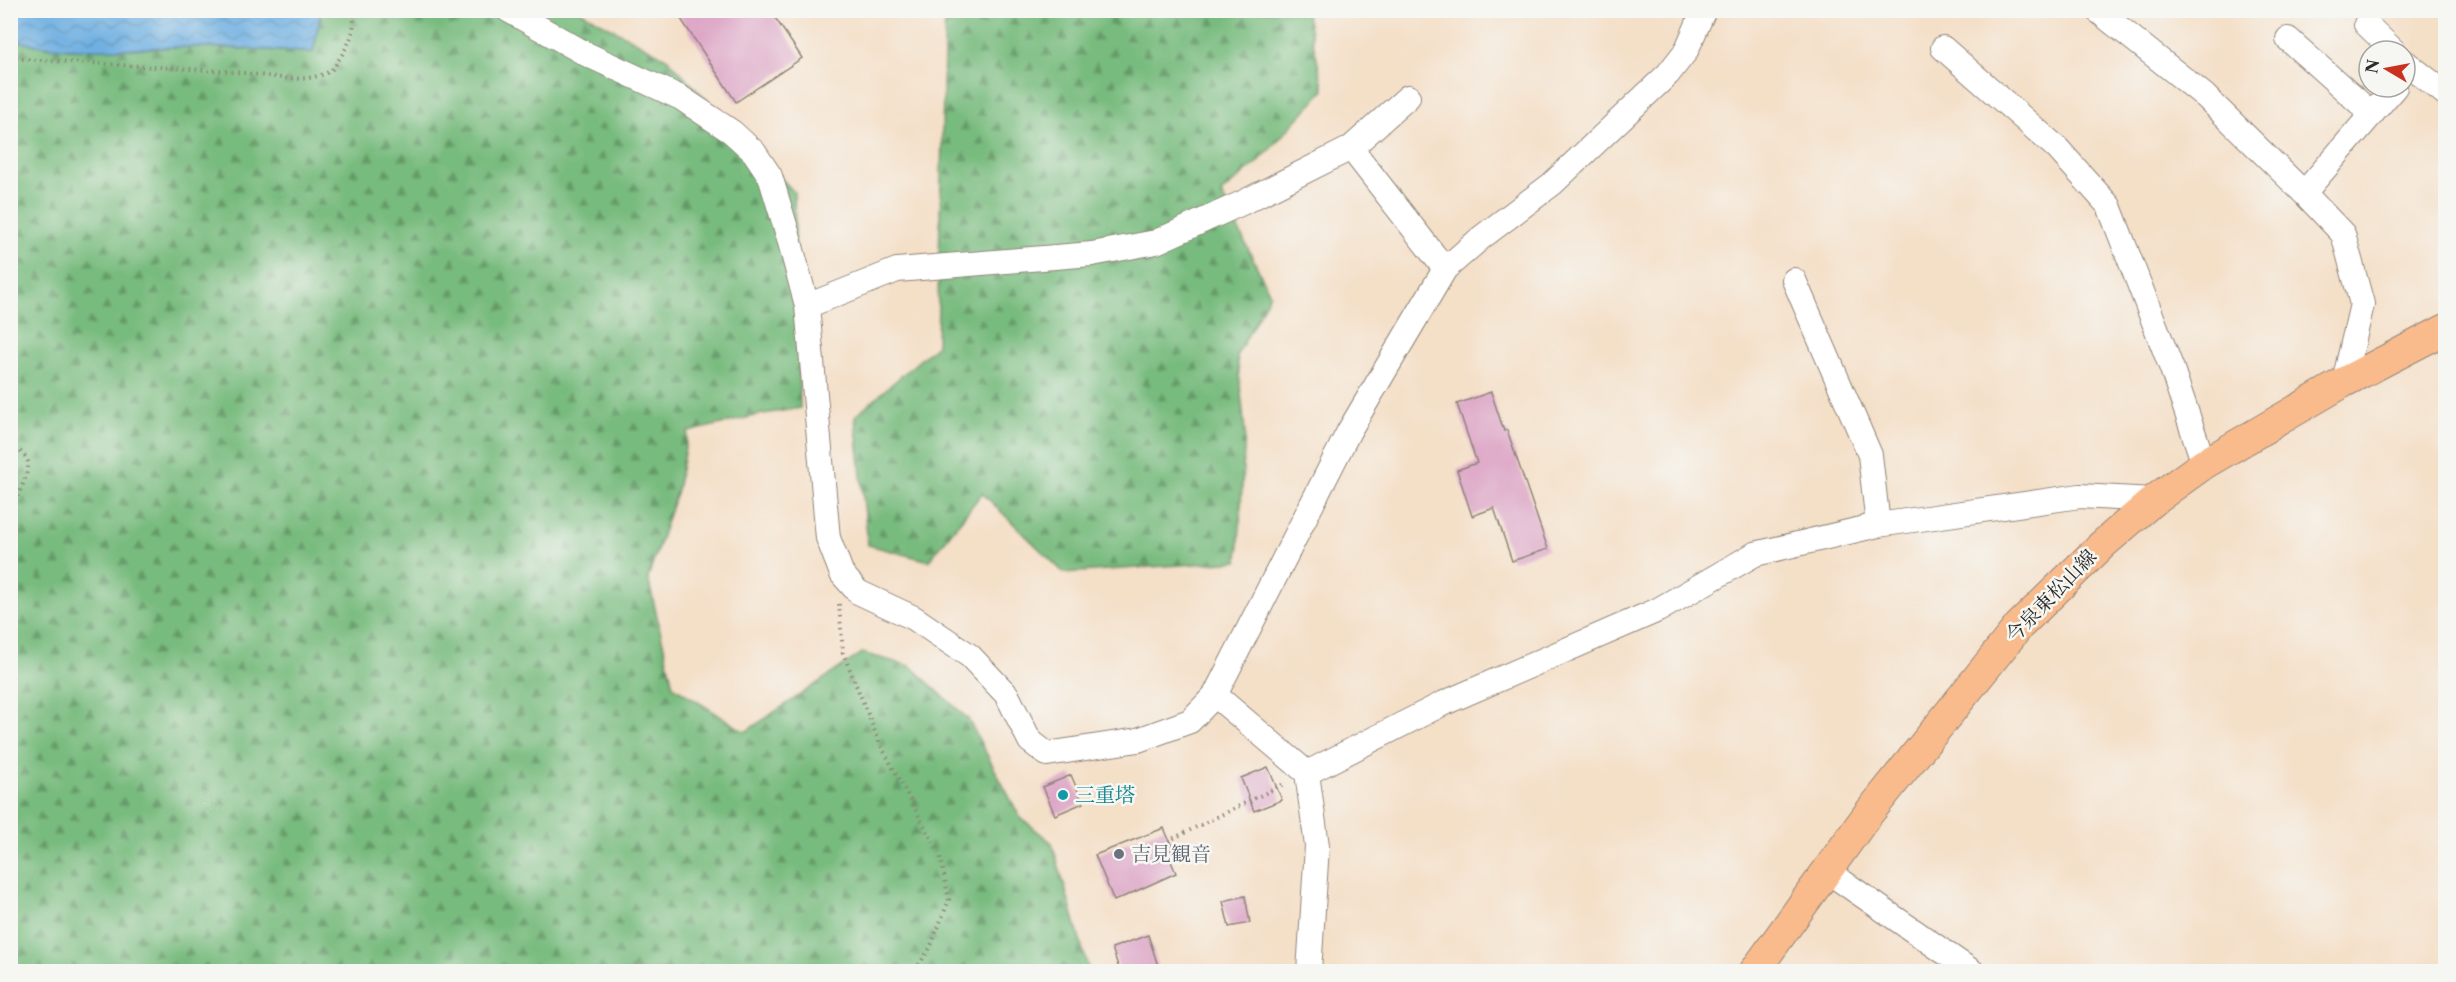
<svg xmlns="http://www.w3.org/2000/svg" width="2456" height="982" font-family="'Libre Caslon Text','Noto Serif JP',serif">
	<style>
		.forest { fill: url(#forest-firs); stroke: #527354; stroke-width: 1.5 }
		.water { fill: url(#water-waves); stroke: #4c6c86; stroke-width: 1.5 }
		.building { fill: #dda5c6 }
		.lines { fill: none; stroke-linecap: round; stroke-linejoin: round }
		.minor-casing { stroke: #908579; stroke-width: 26 }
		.major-casing { stroke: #908579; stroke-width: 32 }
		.path { stroke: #908579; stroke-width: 4; stroke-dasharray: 1.5 4.5; stroke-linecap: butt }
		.minor { stroke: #fff; stroke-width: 24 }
		.major { stroke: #fabb8c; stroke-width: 30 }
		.culture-dot { fill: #0f9aa8; stroke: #f6f6f2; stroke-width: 2 }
		.worship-dot { fill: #6b7280; stroke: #f6f6f2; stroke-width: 2 }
		.labels { text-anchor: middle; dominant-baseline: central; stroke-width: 5; stroke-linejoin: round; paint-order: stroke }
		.street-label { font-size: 20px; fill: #2b2b2b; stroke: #f6f6f2 }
		.culture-label { font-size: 20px; fill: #0d838f; stroke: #f6f6f2; text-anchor: start }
		.worship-label { font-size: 20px; fill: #5b616d; stroke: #f6f6f2; text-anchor: start }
	</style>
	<defs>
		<pattern id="forest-firs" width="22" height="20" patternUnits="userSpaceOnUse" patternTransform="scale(1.5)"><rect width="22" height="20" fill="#78bb7e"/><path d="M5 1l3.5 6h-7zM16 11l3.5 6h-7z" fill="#639867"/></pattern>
		<pattern id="water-waves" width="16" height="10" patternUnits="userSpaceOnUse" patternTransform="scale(1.5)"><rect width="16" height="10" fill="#6caee1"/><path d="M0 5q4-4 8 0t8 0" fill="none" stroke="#598eb7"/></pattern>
	</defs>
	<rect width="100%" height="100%" fill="#f6f6f2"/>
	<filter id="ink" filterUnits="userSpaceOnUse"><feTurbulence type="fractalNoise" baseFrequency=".0167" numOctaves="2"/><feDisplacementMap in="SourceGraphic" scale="12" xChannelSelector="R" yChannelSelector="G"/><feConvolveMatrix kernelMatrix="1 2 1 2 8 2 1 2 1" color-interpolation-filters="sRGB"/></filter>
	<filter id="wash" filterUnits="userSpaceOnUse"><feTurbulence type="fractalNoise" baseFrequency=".008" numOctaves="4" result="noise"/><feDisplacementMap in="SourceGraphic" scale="24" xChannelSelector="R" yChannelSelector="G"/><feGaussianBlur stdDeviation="1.35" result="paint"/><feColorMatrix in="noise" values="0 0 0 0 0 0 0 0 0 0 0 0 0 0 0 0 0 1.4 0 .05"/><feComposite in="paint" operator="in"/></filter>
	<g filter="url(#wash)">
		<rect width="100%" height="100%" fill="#f4dfc7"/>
		<g class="forest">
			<path d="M578,10L668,59L794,192L800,408L763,414L688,432L677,490L648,578L673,686L745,732L862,653L910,666L968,719L1020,817L1052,843L1089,971L11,972V39C68,57 138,46 198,47C236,47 274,52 313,52L321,11Z"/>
			<polygon points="945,11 1306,11 1324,90 1260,160 1221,193 1270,294 1237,355 1245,431 1238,561 1064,573 982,493 929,561 868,545 855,416 937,345"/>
		</g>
		<path class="water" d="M11,10H321V11L313,52C275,52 237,47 198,47C138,46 68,57 11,39Z"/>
		<g id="blocks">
			<g class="building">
				<polygon points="675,10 770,10 802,58 736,102"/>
				<polygon points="1491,392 1504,431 1507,430 1548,549 1512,561 1494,508 1472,516 1457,470 1477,463 1457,404"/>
				<polygon points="1268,767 1282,800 1254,811 1241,778"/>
				<polygon points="1071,775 1083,803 1055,815 1043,787"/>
				<polygon points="1164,828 1173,849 1167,852 1176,873 1114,901 1095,855"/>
				<polygon points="1245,896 1250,923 1229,927 1223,901"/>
				<polygon points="1148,935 1160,972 1120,972 1112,948"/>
			</g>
		</g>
	</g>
	<g filter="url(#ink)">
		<use href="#blocks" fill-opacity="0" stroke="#908579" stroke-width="1.5"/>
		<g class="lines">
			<defs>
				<g id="minor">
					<polyline points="508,10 586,54 681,98 732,132 754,152 770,176 788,235 807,306 828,538 842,574 858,592 914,618 970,656 1007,695 1030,741 1047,754 1138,740 1190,721 1215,695 1349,431 1445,269 1482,237 1552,184 1668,74 1686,51 1704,10"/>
					<polyline points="2097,10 2205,96 2304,193 2343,234 2362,304 2344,382"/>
					<polyline points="2366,24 2394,51"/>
					<polyline points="2288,39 2372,114"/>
					<polyline points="1943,48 2057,148 2109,206 2172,369 2204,464"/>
					<polyline points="2405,62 2446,94"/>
					<polyline points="1351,148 1408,97"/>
					<polyline points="2304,193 2395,87"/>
					<polyline points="1794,280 1870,455 1878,525"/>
					<polyline points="807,306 897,270 1092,254 1156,242 1242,203 1351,148 1445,269"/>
					<polyline points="1215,695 1307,773 1317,846 1309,972"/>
					<polyline points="1307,773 1442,704 1658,610 1755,554 1878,525 2080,496 2154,500"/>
					<polyline points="1827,871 1973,972"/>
				</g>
				<polyline id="major" points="1754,972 1868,814 2019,626 2102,545 2154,500 2204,464 2344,382 2446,329"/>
			</defs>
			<use href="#minor" class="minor-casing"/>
			<use href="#major" class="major-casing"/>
			<g class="path">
				<path d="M10,58C85,63 160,67 235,72C262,74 305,86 330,71C333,69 336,64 338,61C348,45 358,30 352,10"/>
				<path d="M10,445C17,449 26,454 28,462C30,472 16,501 10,509"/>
				<polyline points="839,604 843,653 880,744 940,855 949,900 930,948 914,972"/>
				<polyline points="1168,841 1286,783"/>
			</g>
			<use href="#minor" class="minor"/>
			<use href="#major" class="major"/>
		</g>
	</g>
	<circle class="culture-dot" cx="1063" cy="795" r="6"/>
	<circle class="worship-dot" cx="1119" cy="854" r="6"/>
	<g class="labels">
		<g class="street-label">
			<text transform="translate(2051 596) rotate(-46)">今泉東松山線</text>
		</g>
		<g class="culture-label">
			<text x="1075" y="795">三重塔</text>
		</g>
		<g class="worship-label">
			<text x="1131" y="854">吉見観音</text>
		</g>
	</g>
	<rect width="2456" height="982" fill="none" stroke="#f6f6f2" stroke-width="36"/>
	<g transform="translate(2387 69) rotate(280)"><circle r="28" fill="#f6f6f2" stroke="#a5a5a2" stroke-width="1.5"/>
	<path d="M0-4.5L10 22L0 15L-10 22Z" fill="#c8321e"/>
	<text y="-9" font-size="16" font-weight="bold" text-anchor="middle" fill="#2b2b2b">N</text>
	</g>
</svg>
